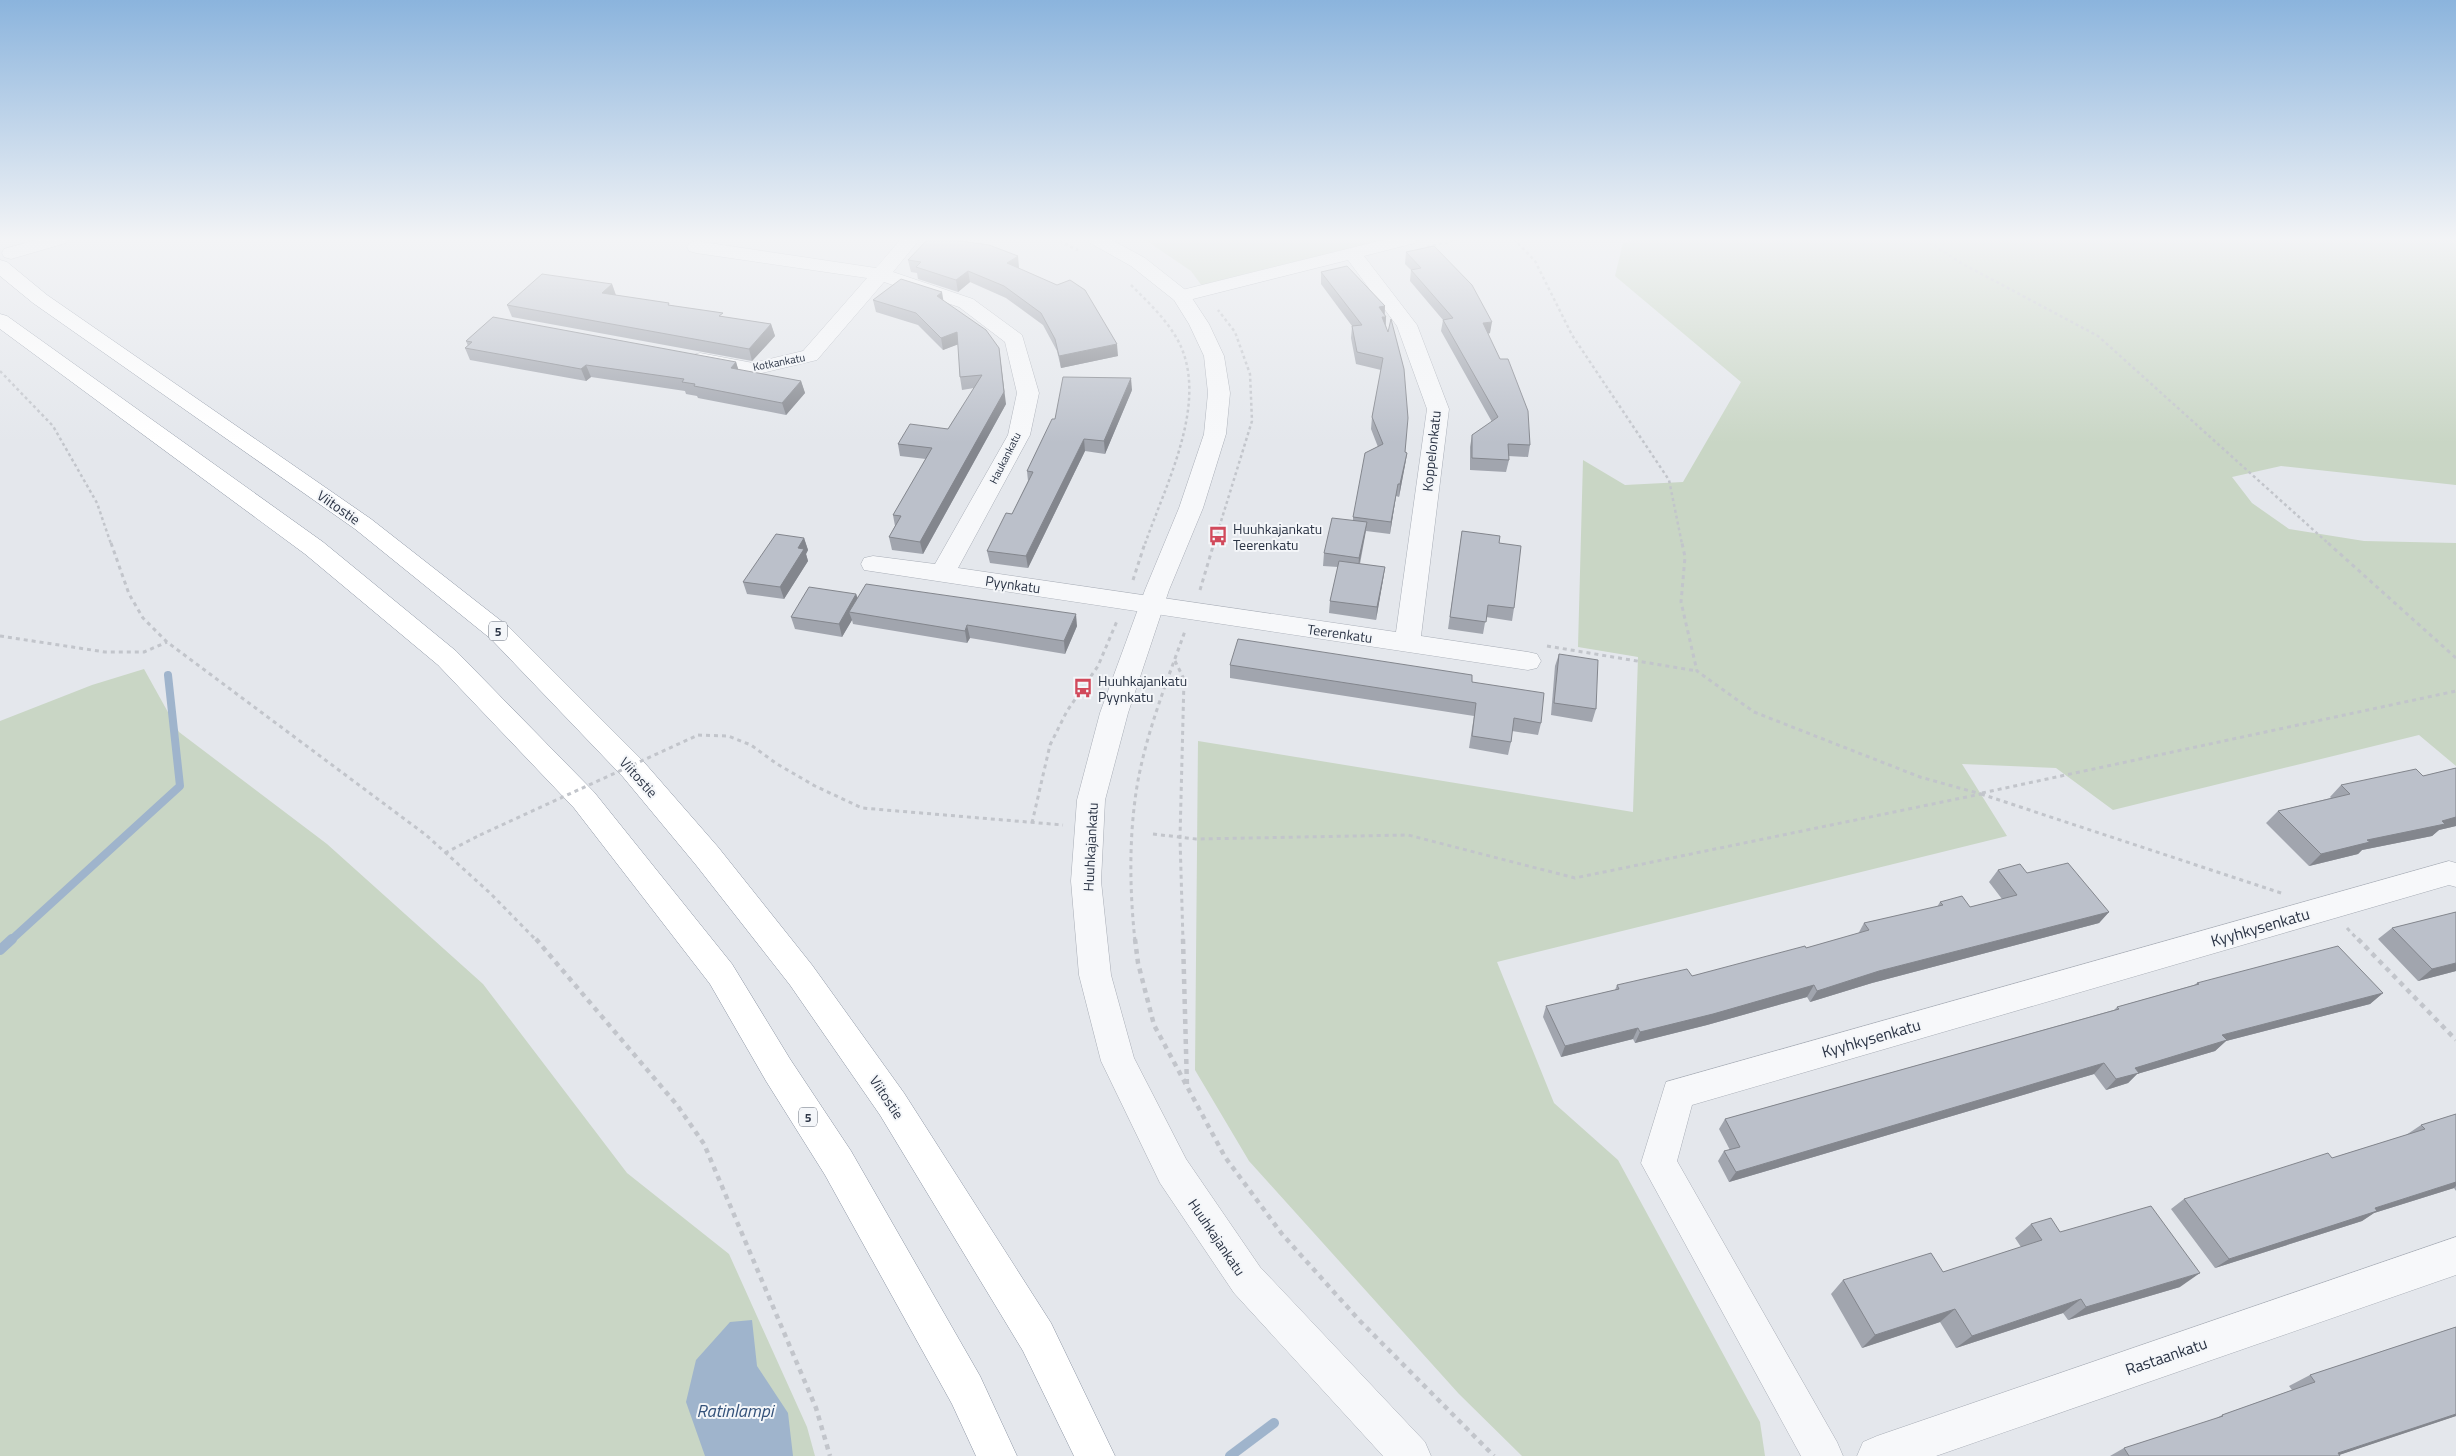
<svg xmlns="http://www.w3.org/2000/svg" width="2456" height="1456" font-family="'Titillium Web',sans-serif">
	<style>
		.green { fill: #c9d6c5 }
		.water { fill: #9fb4cc }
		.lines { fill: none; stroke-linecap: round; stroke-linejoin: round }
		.stream-far1 { stroke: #9fb4cc; stroke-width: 8 }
		.stream { stroke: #9fb4cc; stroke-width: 10 }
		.minor-casing { stroke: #a9aeb7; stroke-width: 1 }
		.tertiary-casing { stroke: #a9aeb7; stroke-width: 1 }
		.trunk-casing { stroke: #8b94a3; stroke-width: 1 }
		.path-far2 { stroke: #c2c5cb; stroke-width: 2.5; stroke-dasharray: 3 3; stroke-linecap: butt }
		.path-far1 { stroke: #c2c5cb; stroke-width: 3; stroke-dasharray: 4 4; stroke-linecap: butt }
		.path { stroke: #c2c5cb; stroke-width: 4.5; stroke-dasharray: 5 5; stroke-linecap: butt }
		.minor { fill: #f7f8fa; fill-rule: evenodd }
		.tertiary { fill: #f7f8fa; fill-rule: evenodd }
		.trunk { fill: #fff; fill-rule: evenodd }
		.path-bridge { stroke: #c2c5cb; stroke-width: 3; stroke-dasharray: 4 4; stroke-linecap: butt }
		.wall { fill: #a1a5ae }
		.shaded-wall { fill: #83868d }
		.building { fill: #bbc0ca; stroke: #83868d }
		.labels { text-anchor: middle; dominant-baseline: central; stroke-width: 4; stroke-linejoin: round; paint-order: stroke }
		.far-street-label { font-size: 11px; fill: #2b3445; stroke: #f4f6f9 }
		.shield { fill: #f4f6f9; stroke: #676e7b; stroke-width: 1 }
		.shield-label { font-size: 12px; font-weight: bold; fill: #2b3445 }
		.street-label { font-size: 14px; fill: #2b3445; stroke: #f4f6f9 }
		.poi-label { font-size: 14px; fill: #2b3445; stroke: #f4f6f9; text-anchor: start }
		.near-street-label { font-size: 16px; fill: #2b3445; stroke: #f4f6f9 }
		.near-water-label { font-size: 18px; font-style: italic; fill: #34527a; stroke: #f4f6f9 }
	</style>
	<rect width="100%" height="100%" fill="#e4e7ec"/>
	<g class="green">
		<polygon points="1144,239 1390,239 1202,286 1191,271"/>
		<polygon points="1639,239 2456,239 2456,485 2281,466 2232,477 2252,503 2289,529 2364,541 2456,543 2456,766 2419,735 2113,810 2056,768 1962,764 2007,836 1497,962 1554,1103 1618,1160 1760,1422 1765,1456 1522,1456 1459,1394 1249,1161 1195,1070 1198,741 1633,812 1638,657 1578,647 1583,460 1625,485 1683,482 1741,382 1615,276 1623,243"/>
		<polygon points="144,669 179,732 327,844 483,984 627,1173 729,1254 807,1427 815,1456 0,1456 0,721 92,685"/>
	</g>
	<polygon class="water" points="752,1320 757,1366 788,1413 793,1456 705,1456 686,1402 696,1360 730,1322"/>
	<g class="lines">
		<polyline class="stream-far1" points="10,941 180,786 168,675"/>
		<g class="stream">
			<polyline points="0,950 12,939"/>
			<polyline points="1230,1456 1274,1423"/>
		</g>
		<defs>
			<g id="minor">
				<polygon points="901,239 920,239 893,272 973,299 1022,335 1039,393 1030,435 958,568 1396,632 1427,409 1397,326 1348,260 1181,302 1174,300 1171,296 1174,292 1387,239 1417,239 1415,243 1364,256 1417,325 1449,409 1421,636 1528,652 1537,654 1541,661 1537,668 1528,670 864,570 861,564 864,558 873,556 935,564 1008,435 1017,393 1005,342 959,307 884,282 817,360 753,375 693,363 690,359 693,355 700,353 753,363 803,351 867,278 696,253 689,251 687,247 689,243 696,241 876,268"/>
				<polygon points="2449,861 2456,863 2456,887 2449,885 1692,1105 1677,1161 1837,1442 1843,1456 1801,1456 1641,1163 1666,1082"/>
				<polygon points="2456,1237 2456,1275 1936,1456 1857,1456 1863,1442 1877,1436"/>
			</g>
			<g id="tertiary">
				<polygon points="40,239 68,239 66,243 11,259 4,257 2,253 4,249"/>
				<polygon points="1088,239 1110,239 1145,258 1188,292 1209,324 1224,356 1230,393 1226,434 1203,508 1169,590 1128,713 1105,800 1101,881 1111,975 1134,1058 1186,1159 1260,1267 1425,1442 1431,1456 1383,1456 1234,1293 1160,1183 1101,1061 1079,975 1071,881 1077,800 1100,713 1145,590 1179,508 1204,434 1208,393 1204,356 1189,324 1174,300 1131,266 1090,243"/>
			</g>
			<g id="trunk">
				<polygon points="0,260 7,262 47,295 371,519 509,627 643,761 718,847 812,965 904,1093 1051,1323 1115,1456 1074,1456 1023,1351 880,1115 790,985 696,865 623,777 491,639 355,529 33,303 0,276"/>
				<polygon points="0,314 7,316 323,542 456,651 594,792 732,964 790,1059 851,1151 980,1376 1017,1456 976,1456 952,1404 825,1175 766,1081 710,984 574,808 438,665 305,554 0,329"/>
			</g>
		</defs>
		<use href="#minor" class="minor-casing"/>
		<use href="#tertiary" class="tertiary-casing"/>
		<use href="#trunk" class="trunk-casing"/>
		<g class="path-far2">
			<polyline points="1054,239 1078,250"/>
			<polyline points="1514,239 1535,261 1572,335 1669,480 1682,544"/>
			<polyline points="1924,239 1961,263 2098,336 2329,544"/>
			<polyline points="1427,247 1461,239"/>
			<path d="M1131,285C1147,301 1164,317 1176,337C1212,398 1166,483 1145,544"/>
			<polyline points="0,371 53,426 97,503 111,544"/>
			<polyline points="1214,544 1252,421 1250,374 1235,332 1218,310"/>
		</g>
		<g class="path-far1">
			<polyline points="111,543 129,594 143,618 167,642 426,835 490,893 537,941"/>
			<polyline points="2328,543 2456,658"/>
			<polyline points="1133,580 1145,543"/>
			<polyline points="1200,590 1214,543"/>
			<polyline points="0,636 105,652 144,652 167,642"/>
			<polyline points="1547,646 1697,671"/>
			<polyline points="1175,661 1184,679 1180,838 1183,941"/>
			<polyline points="698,735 728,736 751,745 777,764 815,786 862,808 1063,825"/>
			<polyline points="1982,793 2456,691"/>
			<polyline points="1981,794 2284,894"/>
			<polyline points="1032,823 1050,745 1067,711 1098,666 1117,621"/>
			<polyline points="1153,834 1196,839 1408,835 1575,878 1981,794 1920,777 1754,712 1697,671 1681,602 1685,557 1682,543"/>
			<polyline points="445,853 480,835"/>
			<polyline points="2347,928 2359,941"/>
			<path d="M1135,941C1130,894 1129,846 1135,800C1142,743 1166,684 1185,631"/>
		</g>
		<g class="path">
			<polyline points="536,939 677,1105 704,1144 816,1408 830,1456"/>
			<polyline points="1135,939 1138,963 1154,1025 1225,1157 1282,1234 1359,1320 1494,1456"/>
			<polyline points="1183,939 1187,1087"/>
			<polyline points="2358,939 2456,1040"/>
		</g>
		<use href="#minor" class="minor"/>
		<use href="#tertiary" class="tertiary"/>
		<use href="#trunk" class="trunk"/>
		<polyline class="path-bridge" points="480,835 698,735"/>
	</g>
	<g class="wall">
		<polygon points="1406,252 1490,333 1488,334 1530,445 1528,457 1508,456 1509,460 1506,472 1470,470 1470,447 1472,435 1492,422 1441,331 1443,320 1410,281 1411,270 1405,264"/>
		<polygon points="908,260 1019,268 1018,268 1118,356 1061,368 1057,351 1043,325 1006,298 970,282 958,292 918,279 917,273 911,272"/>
		<polygon points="1321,272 1385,306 1385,314 1386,317 1386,325 1405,452 1407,453 1405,465 1399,497 1396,496 1390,534 1366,531 1360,564 1385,567 1383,580 1376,620 1329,613 1330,601 1338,567 1323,566 1324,553 1353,521 1353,517 1378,447 1371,429 1372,417 1381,370 1356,364 1351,338 1352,326 1321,284"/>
		<polygon points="612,284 616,295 670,305 724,317 771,324 775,336 752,361 512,317 507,305"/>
		<polygon points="873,300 943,300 1006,404 923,554 892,550 889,537 895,526 893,515 926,459 900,456 898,444 948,429 974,388 962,390 960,377 958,344 943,350 918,325 876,312"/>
		<polygon points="466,341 736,362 738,370 801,381 805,393 786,415 698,398 697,396 686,394 685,391 591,377 586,381 470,360 465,348 468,346"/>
		<polygon points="1132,390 1105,454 1085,451 1028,568 990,563 987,551 1012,514 1028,481 1027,471"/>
		<polygon points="1462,531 1499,543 1514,608 1512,621 1486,617 1483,634 1448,629"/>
		<polygon points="804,538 808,550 806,554 808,561 784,599 747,594 743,582"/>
		<polygon points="856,594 858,598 1077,626 1065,654 970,638 967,643 853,624 852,620 842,637 795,629 791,617"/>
		<polygon points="1559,654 1596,709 1592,722 1551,715 1555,666"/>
		<polygon points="1230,665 1472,682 1541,723 1538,735 1512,731 1511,742 1508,755 1469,748 1474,716 1230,678"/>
		<polygon points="2456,768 2456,826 2439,830 2432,836 2362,850 2358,854 2309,866 2266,823 2278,811 2331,798 2330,797 2341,785 2423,776"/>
		<polygon points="1998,870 2027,873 2109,912 2099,923 1872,983 1810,1002 1807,997 1707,1025 1635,1043 1633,1039 1561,1057 1543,1017 1546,1006 1615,990 1617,985 1692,976 1806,948 1858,934 1864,923 1937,907 1940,902 1970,907 2002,899 1989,882"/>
		<polygon points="2456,912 2456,971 2418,981 2378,939 2392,928 2455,913"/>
		<polygon points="2197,983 2383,993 2370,1004 2226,1041 2215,1051 2137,1074 2128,1083 2106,1090 2094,1074 1729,1182 1718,1161 1724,1151 1730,1150 1719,1129 1725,1119 2114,1010 2117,1007 2194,985"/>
		<polygon points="2456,1114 2456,1191 2454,1188 2374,1213 2362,1221 2215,1268 2171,1209 2184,1199 2332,1158 2406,1135 2421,1125"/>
		<polygon points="2031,1224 2060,1232 2180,1287 2068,1320 2063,1313 1956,1348 1940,1322 1862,1348 1831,1294 1843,1280 1943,1272 2021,1247 2015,1238"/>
		<polygon points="2456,1327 2456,1416 2339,1455 2340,1456 2110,1456 2124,1448 2213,1420 2222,1415 2292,1390 2289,1386 2310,1375"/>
	</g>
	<g class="shaded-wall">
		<polygon points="1018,256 1019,268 1008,275 1007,263"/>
		<polygon points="968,271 970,282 958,292 956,280"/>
		<polygon points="612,284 616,296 602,293"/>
		<polygon points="942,292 944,304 937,296"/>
		<polygon points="1385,306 1384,317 1386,317 1385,329 1379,307"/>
		<polygon points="1492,322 1490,333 1481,335 1483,323"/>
		<polygon points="771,324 775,336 752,361 749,349"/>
		<polygon points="957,332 959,344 943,350 941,338"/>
		<polygon points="1117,344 1118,356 1061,368 1059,356"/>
		<polygon points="999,348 1006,404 923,554 920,542"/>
		<polygon points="736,362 740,375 731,368"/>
		<polygon points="586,365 591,377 586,381 581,369"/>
		<polygon points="1131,378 1132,390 1105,454 1104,441"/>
		<polygon points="801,381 805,393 786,415 782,403"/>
		<polygon points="1084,439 1085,451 1028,568 1026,556"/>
		<polygon points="1407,453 1405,465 1399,497 1400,484"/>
		<polygon points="1398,484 1396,496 1390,534 1391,522"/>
		<polygon points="1367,522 1365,535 1358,570 1359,558"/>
		<polygon points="804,538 808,550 806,554 808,561 784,599 780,587 798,548"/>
		<polygon points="1385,567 1383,580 1376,620 1377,607"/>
		<polygon points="856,594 860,606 849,612 852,620 842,637 839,624"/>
		<polygon points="1076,614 1077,626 1065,654 1064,641"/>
		<polygon points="967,625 970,638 967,643 965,631"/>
		<polygon points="2456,817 2456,826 2439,830 2432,836 2362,850 2358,854 2309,866 2321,854 2367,840"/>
		<polygon points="2109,912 2099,923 1872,983 1810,1002 1817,991 1879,971"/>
		<polygon points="2456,963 2456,971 2418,981 2432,969"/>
		<polygon points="1814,985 1807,997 1707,1025 1635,1043 1640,1032"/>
		<polygon points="2383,993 2370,1004 2226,1041 2215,1051 2137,1074 2128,1083 2106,1090 2116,1079 2135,1068 2222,1035"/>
		<polygon points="1638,1028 1633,1039 1561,1057 1565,1046"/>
		<polygon points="2104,1063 2094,1074 1729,1182 1736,1172"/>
		<polygon points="2456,1182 2456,1186 2454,1188 2374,1213 2362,1221 2215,1268 2229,1259 2375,1208"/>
		<polygon points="2200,1273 2180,1287 2068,1320 2086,1307"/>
		<polygon points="2081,1299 2063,1313 1956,1348 1972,1336"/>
		<polygon points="1955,1309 1940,1322 1862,1348 1875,1335"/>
		<polygon points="2456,1414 2456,1416 2336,1456 2338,1453"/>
	</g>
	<g class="building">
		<polygon points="928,239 947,239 989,245 1018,256 1007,263 1057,285 1070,280 1085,290 1117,344 1059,356 1055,339 1041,313 1004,286 968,271 956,280 916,267 921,262 908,260"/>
		<polygon points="1434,246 1472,285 1492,322 1483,323 1500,359 1508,359 1528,411 1530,445 1508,444 1509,460 1472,458 1472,435 1498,417 1443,320 1453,318 1411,270 1421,268 1406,252"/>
		<polygon points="1347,266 1385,306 1379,307 1386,317 1382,317 1388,332 1391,319 1404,369 1408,418 1405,452 1407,453 1400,484 1398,484 1391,522 1353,517 1365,453 1383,444 1372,417 1383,358 1357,352 1352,326 1362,325 1321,272"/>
		<polygon points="542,274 612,284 602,293 669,303 668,305 723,313 719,316 771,324 749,349 507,305"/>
		<polygon points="901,279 942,292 937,296 986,330 999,348 1004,392 920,542 889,537 901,516 893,515 932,448 898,444 910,424 948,429 982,375 960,377 957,332 941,338 916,313 873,300"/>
		<polygon points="493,317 736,362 731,368 801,381 782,403 694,386 695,384 682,382 684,379 586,365 581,369 465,348 472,342 466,341"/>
		<polygon points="1063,377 1131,378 1104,441 1084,439 1026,556 987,551 1006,513 1012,514 1033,472 1027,471 1052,419 1055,419"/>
		<polygon points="1332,518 1367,522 1359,558 1324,553"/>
		<polygon points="1462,531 1500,536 1499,543 1521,546 1514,608 1488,605 1486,622 1450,617"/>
		<polygon points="776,534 804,538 798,548 804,549 780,587 743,582"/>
		<polygon points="1339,561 1385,567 1377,607 1330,601"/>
		<polygon points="866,584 1076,614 1064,641 967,625 965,631 849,612"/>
		<polygon points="809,587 856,594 839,624 791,617"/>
		<polygon points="1238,639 1472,675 1472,682 1544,693 1541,723 1514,718 1511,742 1472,736 1476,703 1230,665"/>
		<polygon points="1559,654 1598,660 1596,709 1554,703"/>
		<polygon points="2456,768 2456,817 2442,821 2445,824 2367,840 2370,842 2321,854 2278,811 2350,794 2341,785 2416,769 2423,776"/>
		<polygon points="2068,863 2109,912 1879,971 1817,991 1814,985 1713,1014 1640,1032 1638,1028 1565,1046 1546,1006 1619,989 1617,985 1687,969 1692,976 1805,946 1806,948 1869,930 1864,923 1943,905 1940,902 1962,896 1970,907 2017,895 1998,870 2020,864 2027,873"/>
		<polygon points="2456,912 2456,963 2432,969 2392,928"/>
		<polygon points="2338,946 2383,993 2222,1035 2227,1040 2135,1068 2139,1073 2116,1079 2104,1063 1736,1172 1724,1151 1740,1147 1725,1119 2119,1009 2117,1007 2199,984 2197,983"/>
		<polygon points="2456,1114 2456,1182 2375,1208 2377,1211 2229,1259 2184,1199 2328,1153 2332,1158 2425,1129 2421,1125"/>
		<polygon points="2151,1206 2200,1273 2086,1307 2081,1299 1972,1336 1955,1309 1875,1335 1843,1280 1931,1253 1943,1272 2042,1240 2031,1224 2051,1218 2060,1232"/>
		<polygon points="2456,1327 2456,1414 2338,1453 2340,1456 2129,1456 2124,1448 2223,1416 2222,1415 2315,1382 2310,1375"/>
	</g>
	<linearGradient id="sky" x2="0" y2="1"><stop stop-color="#8bb4dd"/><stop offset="0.54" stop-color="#f3f4f6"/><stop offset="1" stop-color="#f3f4f6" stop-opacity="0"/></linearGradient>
	<rect width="2456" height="443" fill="url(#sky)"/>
	<defs>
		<symbol id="bus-bare" viewBox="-9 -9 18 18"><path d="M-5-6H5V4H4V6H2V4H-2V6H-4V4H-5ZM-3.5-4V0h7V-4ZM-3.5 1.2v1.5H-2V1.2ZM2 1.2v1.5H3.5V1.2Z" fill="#d1495b" stroke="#f4f6f9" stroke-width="2.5" paint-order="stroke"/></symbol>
	</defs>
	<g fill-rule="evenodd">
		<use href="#bus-bare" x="1204" y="522" width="28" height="28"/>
		<use href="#bus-bare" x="1069" y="674" width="28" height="28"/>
	</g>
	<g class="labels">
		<g class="far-street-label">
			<text transform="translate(779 362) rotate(-11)">Kotkankatu</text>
			<text transform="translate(1005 458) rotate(-63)">Haukankatu</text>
		</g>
		<g class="shield">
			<rect x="489" y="621.5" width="18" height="19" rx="4"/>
			<rect x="799" y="1107.5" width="18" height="19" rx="4"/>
		</g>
		<g class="shield-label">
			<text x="498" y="631">5</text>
			<text x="808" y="1117">5</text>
		</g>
		<g class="street-label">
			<text transform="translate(1431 451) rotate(-84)">Koppelonkatu</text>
			<text transform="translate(339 507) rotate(35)">Viitostie</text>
			<text transform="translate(1013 584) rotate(8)">Pyynkatu</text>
			<text transform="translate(1340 633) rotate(8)">Teerenkatu</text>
			<text transform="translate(639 777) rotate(48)">Viitostie</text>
			<text transform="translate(1090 847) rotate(-87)">Huuhkajankatu</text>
			<text transform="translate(887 1097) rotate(56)">Viitostie</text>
			<text transform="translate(1217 1237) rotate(56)">Huuhkajankatu</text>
		</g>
		<g class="poi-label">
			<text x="1233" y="528">Huuhkajankatu<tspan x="1233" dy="16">Teerenkatu</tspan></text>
			<text x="1098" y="680">Huuhkajankatu<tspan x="1098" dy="16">Pyynkatu</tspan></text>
		</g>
		<g class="near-street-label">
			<text transform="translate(2260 927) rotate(-16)">Kyyhkysenkatu</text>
			<text transform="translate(1871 1038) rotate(-16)">Kyyhkysenkatu</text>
			<text transform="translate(2166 1356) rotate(-19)">Rastaankatu</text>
		</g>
		<g class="near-water-label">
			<text x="735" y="1410">Ratinlampi</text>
		</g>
	</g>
</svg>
